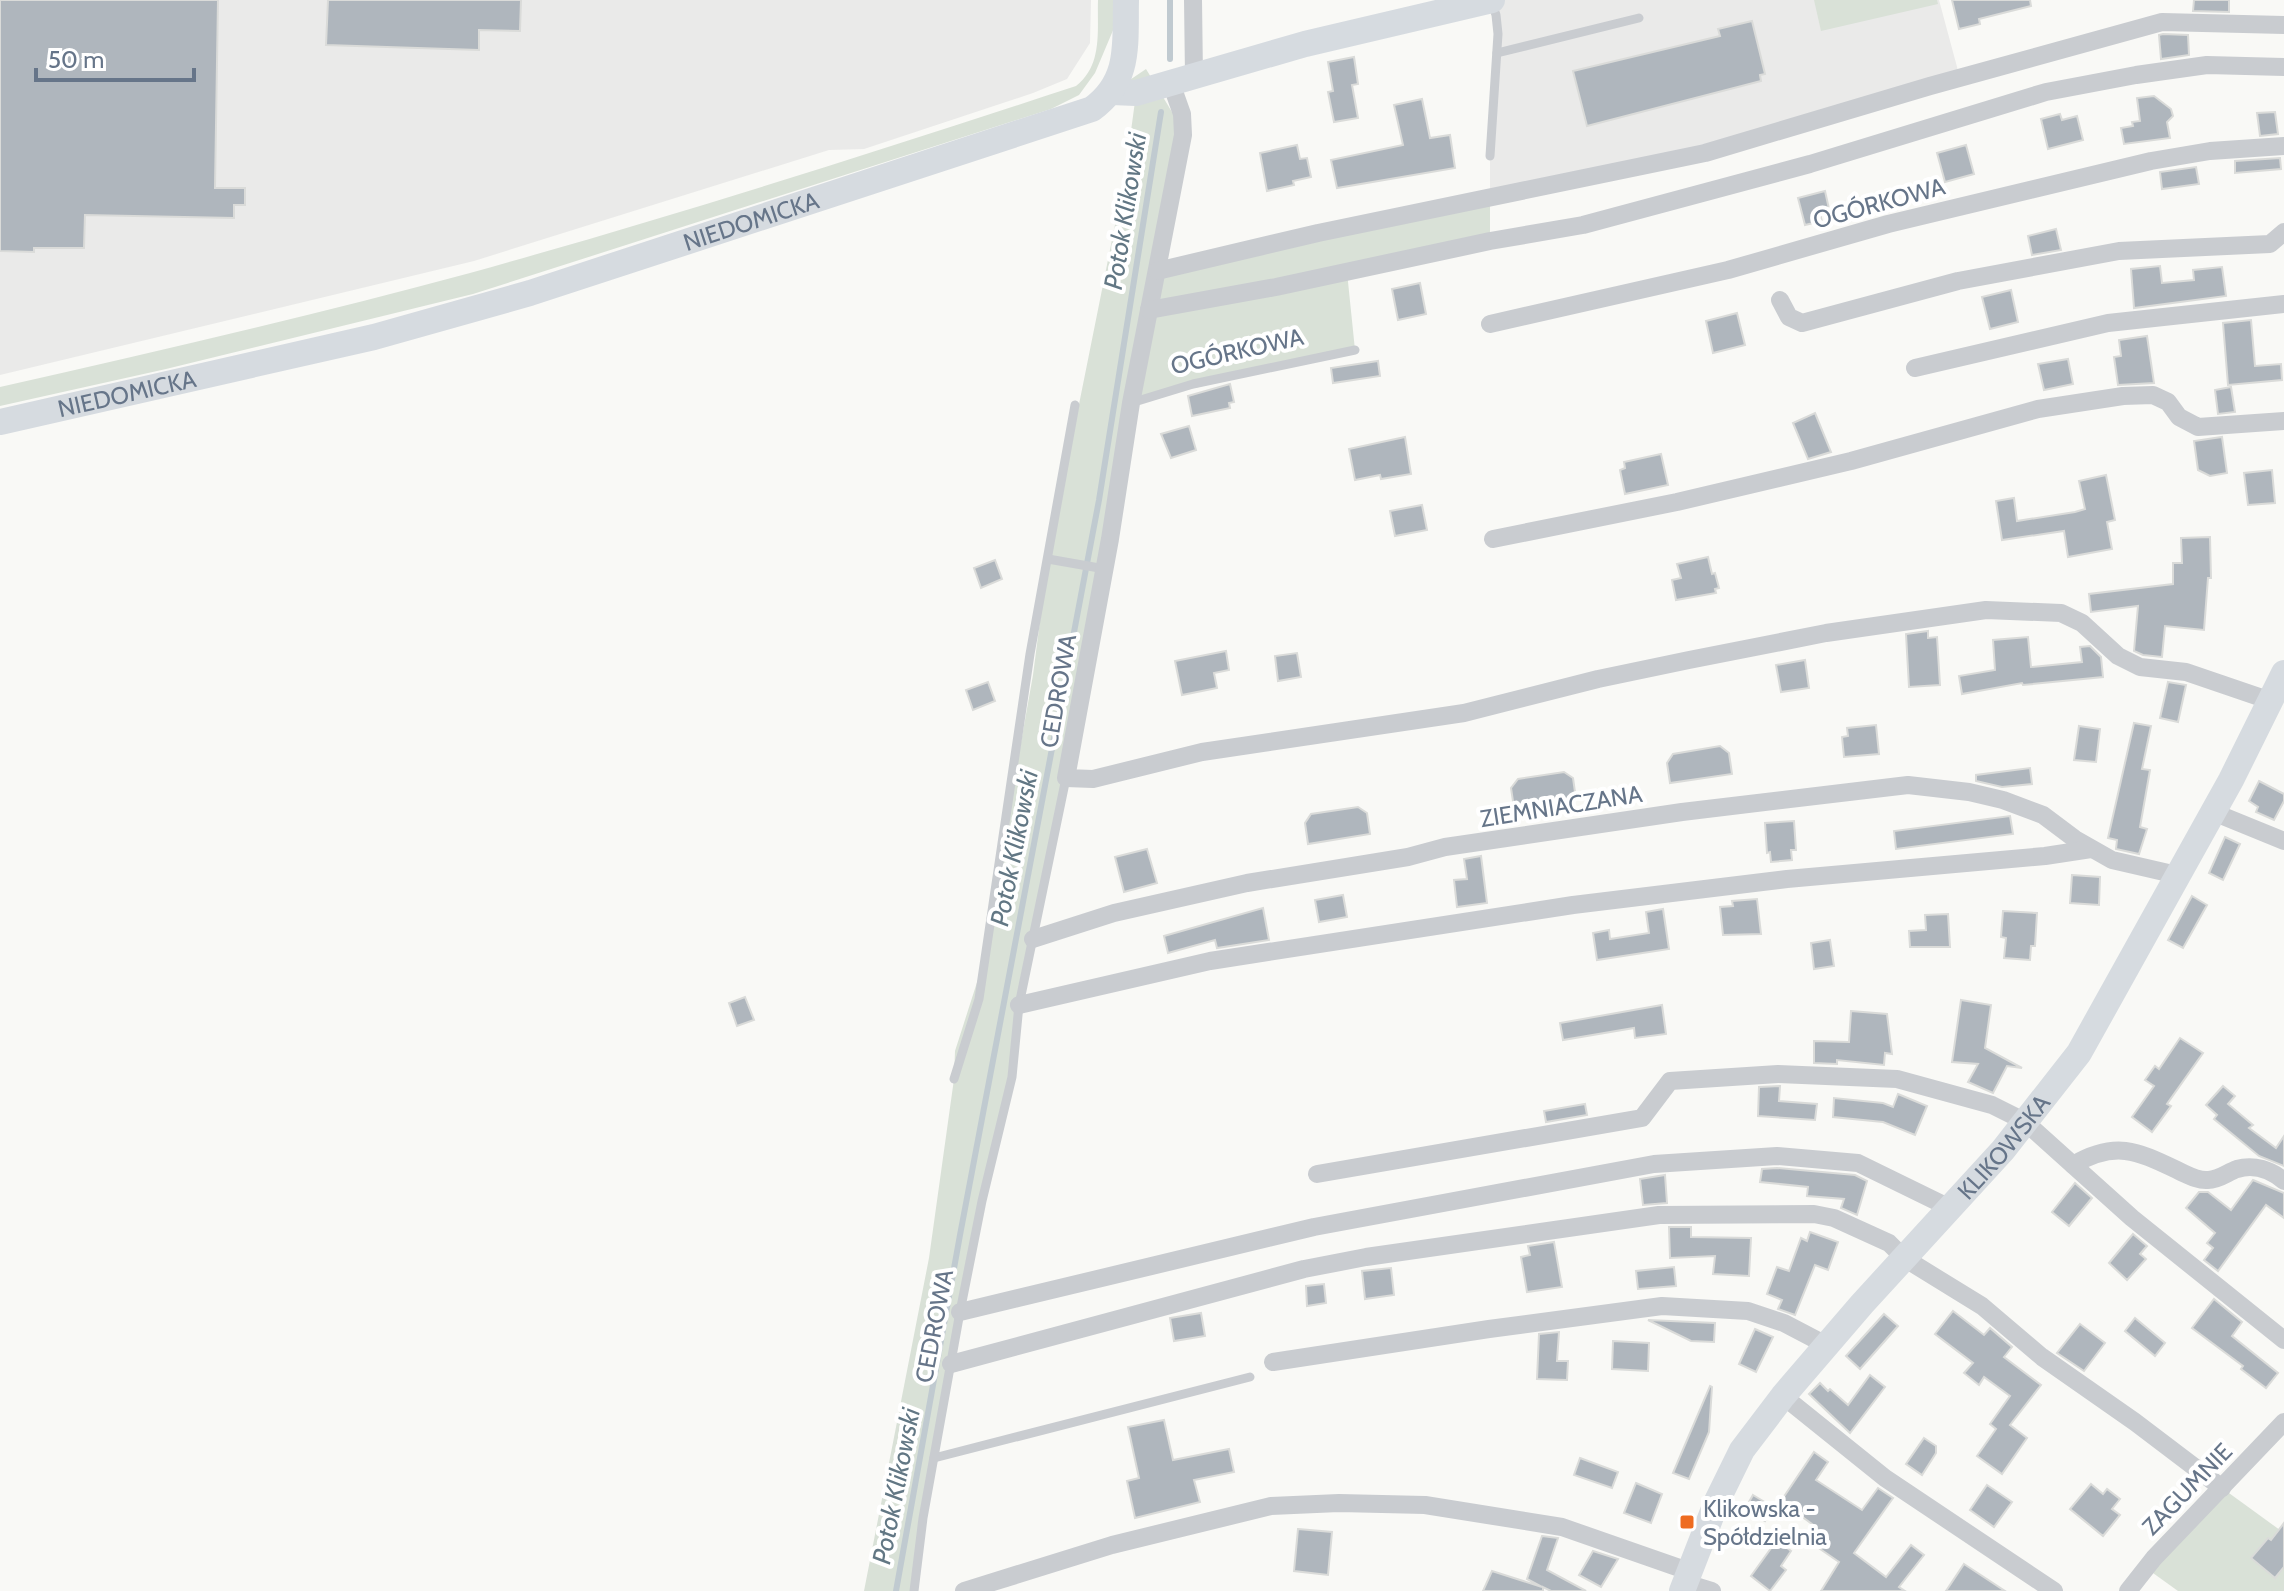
<svg xmlns="http://www.w3.org/2000/svg" width="2284" height="1591" font-family="Cabin,sans-serif">
	<style>
		.built { fill: #eaeae9 }
		.green { fill: #d9e1d7 }
		.lines { fill: none; stroke-linecap: round; stroke-linejoin: round }
		.stream { stroke: #c0cad0; stroke-width: 6 }
		.building { fill: #afb6bd; stroke: #dadbd9; stroke-width: 2 }
		.lane { stroke: #c9ccd0; stroke-width: 9 }
		.street { stroke: #c9ccd0; stroke-width: 18 }
		.secondary { stroke: #d6dbe0; stroke-width: 26 }
		.poi-dot { fill: #ee6c21; stroke: #fff; stroke-width: 3 }
		.labels { text-anchor: middle; dominant-baseline: central; stroke-width: 8; stroke-linejoin: round; paint-order: stroke }
		.street-label { font-size: 24px; fill: #667589; stroke: #fff }
		.poi-label { font-size: 24px; fill: #667589; stroke: #fff; text-anchor: start }
		.water-label { font-size: 26px; font-style: italic; fill: #627784; stroke: #fff }
	</style>
	<rect width="100%" height="100%" fill="#f9f9f6"/>
	<g class="built">
		<polygon points="0,0 1091,0 1090,43 1067,79 1033,93 864,149 829,150 474,261 0,375"/>
		<polygon points="1491,0 1939,0 1960,78 1801,126 1490,198 1490,156 1498,34"/>
	</g>
	<g class="green">
		<path d="M1098,0H1114V28L1095,73L1079,95L1051,109L473,294L166,369L0,406V387C157,351 315,315 470,273C674,216 876,152 1076,86C1103,65 1097,31 1098,0Z"/>
		<polygon points="1814,0 1937,0 1938,4 1821,31"/>
		<polygon points="1146,69 1172,112 1182,114 1157,270 1490,198 1490,241 1347,272 1355,350 1131,403 1038,915 1012,1077 982,1201 914,1591 864,1591 929,1258 954,1079 955,1051 980,973 1033,675 1048,559 1125,175 1136,94 1112,92"/>
		<polygon points="2222,1488 2284,1533 2284,1591 2178,1591 2146,1568"/>
	</g>
	<g class="lines">
		<g class="stream">
			<polyline points="1170,59 1170,0"/>
			<polyline points="896,1591 960,1235 1099,500 1161,112"/>
		</g>
	</g>
	<g class="building">
		<polygon points="0,0 218,0 215,188 245,188 245,205 234,205 234,218 85,215 84,248 34,248 34,252 0,251"/>
		<polygon points="328,0 521,0 520,31 479,30 479,50 326,45"/>
		<polygon points="1952,0 2030,0 2031,6 1979,19 1980,24 1959,29"/>
		<polygon points="2194,0 2229,0 2229,12 2193,11"/>
		<polygon points="1752,21 1765,74 1760,75 1761,81 1587,126 1573,71 1720,36 1718,29"/>
		<polygon points="2163,34 2188,35 2189,55 2161,59 2159,35"/>
		<polygon points="1354,57 1358,84 1352,85 1358,118 1334,122 1328,92 1333,91 1328,62"/>
		<polygon points="2154,96 2171,109 2173,116 2167,122 2170,138 2124,144 2121,128 2133,126 2132,122 2140,121 2137,98"/>
		<polygon points="1422,99 1430,138 1450,135 1455,168 1337,188 1331,160 1403,145 1394,105"/>
		<polygon points="2275,112 2278,134 2260,136 2257,113"/>
		<polygon points="2060,114 2062,120 2077,116 2083,140 2048,149 2041,119"/>
		<polygon points="1297,145 1300,159 1307,158 1311,177 1293,181 1294,185 1267,191 1260,153"/>
		<polygon points="1966,145 1974,174 1945,182 1937,153"/>
		<polygon points="2280,158 2281,169 2235,173 2235,161"/>
		<polygon points="2196,167 2199,184 2162,189 2160,172"/>
		<polygon points="1825,191 1829,209 1819,211 1822,221 1805,225 1798,198"/>
		<polygon points="2056,229 2061,250 2032,255 2028,236"/>
		<polygon points="2160,266 2162,283 2194,280 2193,270 2222,267 2226,296 2134,308 2131,269"/>
		<polygon points="1420,283 1426,314 1398,320 1392,289"/>
		<polygon points="2011,290 2018,322 1990,329 1982,297"/>
		<polygon points="1737,313 1745,345 1713,353 1706,321"/>
		<polygon points="2251,320 2255,366 2281,364 2282,380 2228,385 2223,323"/>
		<polygon points="2147,336 2154,383 2118,385 2114,357 2121,356 2119,340"/>
		<polygon points="2068,359 2073,384 2044,390 2038,364"/>
		<polygon points="1378,361 1380,376 1333,383 1331,368"/>
		<polygon points="1230,384 1234,402 1229,403 1230,408 1192,416 1188,396"/>
		<polygon points="2231,387 2235,412 2218,414 2215,390"/>
		<polygon points="1815,413 1831,452 1808,459 1793,423"/>
		<polygon points="1189,426 1196,450 1171,458 1161,434"/>
		<polygon points="1405,437 1411,474 1381,479 1380,475 1355,480 1349,449"/>
		<polygon points="2222,437 2227,473 2210,476 2198,470 2194,441"/>
		<polygon points="1661,454 1668,485 1625,494 1620,470 1625,468 1624,462"/>
		<polygon points="2272,470 2275,503 2248,505 2244,473"/>
		<polygon points="2106,475 2115,520 2107,522 2112,549 2068,557 2064,531 2002,540 1996,501 2014,498 2017,521 2075,512 2085,509 2079,481"/>
		<polygon points="1422,505 1427,530 1395,536 1390,511"/>
		<polygon points="2210,537 2211,578 2208,578 2204,630 2165,626 2162,657 2143,655 2134,651 2138,606 2091,612 2089,594 2173,584 2173,563 2182,563 2181,538"/>
		<polygon points="1708,557 1712,574 1715,573 1719,588 1715,589 1716,593 1676,600 1672,580 1681,578 1677,564"/>
		<polygon points="995,560 1002,579 981,588 974,568"/>
		<polygon points="1928,631 1928,638 1937,637 1940,685 1909,687 1906,634"/>
		<polygon points="2028,637 2031,667 2082,662 2080,647 2090,646 2101,657 2103,677 2023,685 2022,683 1962,694 1959,676 1995,670 1993,640"/>
		<polygon points="1226,651 1229,670 1214,673 1217,688 1182,695 1175,661"/>
		<polygon points="1297,653 1301,677 1278,681 1275,656"/>
		<polygon points="1805,660 1809,688 1781,692 1776,665"/>
		<polygon points="988,682 995,701 973,710 966,690"/>
		<polygon points="2168,682 2186,685 2178,722 2160,718"/>
		<polygon points="2134,723 2151,726 2142,769 2150,770 2140,827 2147,829 2139,854 2116,849 2117,840 2108,838"/>
		<polygon points="1876,725 1879,754 1844,757 1842,737 1848,736 1847,728"/>
		<polygon points="2079,726 2100,729 2096,762 2074,760"/>
		<polygon points="1720,746 1729,753 1732,774 1670,783 1667,763 1673,754"/>
		<polygon points="2030,768 2032,784 2002,787 1976,781 1976,775"/>
		<polygon points="1564,772 1573,778 1576,799 1514,808 1511,788 1518,779"/>
		<polygon points="2259,781 2284,794 2284,801 2274,820 2256,812 2258,807 2249,801"/>
		<polygon points="1358,807 1367,813 1370,834 1308,844 1305,823 1311,814"/>
		<polygon points="2010,816 2013,834 1896,849 1894,831"/>
		<polygon points="1794,821 1796,850 1791,850 1792,860 1771,862 1770,852 1767,853 1765,823"/>
		<polygon points="2225,837 2240,844 2223,880 2209,873"/>
		<polygon points="1147,849 1157,883 1124,892 1115,857"/>
		<polygon points="1481,856 1487,903 1457,907 1454,880 1467,879 1464,859"/>
		<polygon points="2072,875 2100,877 2099,905 2070,903"/>
		<polygon points="1343,895 1347,917 1319,922 1315,900"/>
		<polygon points="2192,896 2207,905 2183,948 2168,940"/>
		<polygon points="1757,899 1761,934 1723,935 1720,907 1733,906 1732,901"/>
		<polygon points="1263,908 1269,940 1217,948 1215,940 1168,953 1164,936"/>
		<polygon points="1663,909 1669,949 1597,960 1593,933 1609,930 1610,939 1649,933 1646,912"/>
		<polygon points="2003,911 2037,913 2035,946 2031,946 2030,960 2004,958 2006,938 2001,937"/>
		<polygon points="1948,914 1950,947 1910,947 1909,931 1926,930 1925,915"/>
		<polygon points="1830,940 1834,966 1814,969 1811,943"/>
		<polygon points="745,997 754,1020 737,1026 729,1003"/>
		<polygon points="1961,1000 1991,1005 1985,1048 2022,1068 2007,1066 1993,1093 1968,1082 1978,1064 1952,1062"/>
		<polygon points="1662,1005 1666,1034 1635,1038 1634,1028 1563,1040 1560,1023"/>
		<polygon points="1851,1011 1887,1014 1892,1054 1885,1053 1884,1065 1837,1060 1837,1064 1814,1063 1814,1041 1849,1042"/>
		<polygon points="2180,1038 2203,1053 2167,1104 2171,1106 2152,1132 2132,1117 2154,1086 2145,1080 2155,1066 2159,1069"/>
		<polygon points="1780,1086 1779,1101 1817,1104 1815,1120 1758,1116 1759,1087"/>
		<polygon points="2223,1086 2235,1096 2228,1104 2253,1125 2249,1128 2276,1148 2284,1136 2284,1166 2259,1156 2214,1119 2217,1115 2206,1105"/>
		<polygon points="1898,1094 1927,1106 1915,1135 1883,1122 1833,1117 1834,1098 1883,1103 1893,1107"/>
		<polygon points="1585,1104 1587,1115 1546,1122 1544,1111"/>
		<polygon points="1777,1168 1855,1175 1867,1181 1857,1215 1841,1208 1844,1199 1807,1196 1808,1187 1760,1182 1762,1169"/>
		<polygon points="1665,1175 1667,1203 1643,1205 1640,1179"/>
		<polygon points="2253,1180 2284,1193 2284,1218 2266,1205 2218,1271 2204,1260 2213,1248 2207,1243 2215,1233 2186,1208 2199,1192 2208,1192 2231,1210"/>
		<polygon points="2075,1183 2092,1198 2069,1226 2052,1212"/>
		<polygon points="1669,1227 1691,1227 1691,1237 1751,1238 1749,1276 1713,1274 1715,1256 1670,1258"/>
		<polygon points="1810,1232 1838,1242 1828,1270 1815,1265 1795,1315 1778,1309 1782,1300 1767,1294 1777,1267 1789,1271 1801,1238 1807,1241"/>
		<polygon points="2133,1234 2147,1246 2140,1254 2146,1259 2127,1280 2109,1263"/>
		<polygon points="1554,1242 1562,1287 1527,1292 1521,1257 1530,1255 1528,1246"/>
		<polygon points="1674,1267 1676,1286 1638,1289 1636,1271"/>
		<polygon points="1391,1268 1394,1295 1365,1299 1362,1271"/>
		<polygon points="1324,1284 1326,1303 1307,1306 1306,1286"/>
		<polygon points="2214,1299 2242,1322 2232,1336 2278,1373 2266,1388 2241,1369 2243,1366 2192,1328"/>
		<polygon points="1953,1311 1984,1335 1990,1328 2012,1347 2004,1357 2041,1385 2010,1425 2027,1438 2002,1474 1977,1456 1996,1429 1990,1424 2010,1396 1984,1377 1979,1385 1964,1373 1973,1363 1935,1334"/>
		<polygon points="1201,1313 1205,1336 1174,1341 1170,1318"/>
		<polygon points="1884,1314 1898,1326 1860,1369 1846,1356"/>
		<polygon points="2135,1318 2165,1343 2155,1356 2125,1331"/>
		<polygon points="1648,1320 1715,1323 1714,1342 1691,1341"/>
		<polygon points="2080,1324 2105,1343 2084,1371 2057,1353"/>
		<polygon points="1755,1329 1773,1337 1756,1372 1739,1364"/>
		<polygon points="1559,1332 1557,1361 1568,1361 1567,1380 1537,1379 1539,1334"/>
		<polygon points="1613,1341 1649,1343 1648,1371 1612,1369"/>
		<polygon points="1870,1375 1885,1387 1850,1433 1809,1394 1820,1383 1828,1391 1830,1389 1848,1405"/>
		<polygon points="1710,1386 1712,1387 1709,1432 1689,1479 1673,1473"/>
		<polygon points="1164,1420 1173,1460 1229,1449 1234,1472 1194,1480 1200,1502 1135,1518 1127,1481 1139,1478 1128,1427"/>
		<polygon points="1924,1438 1936,1446 1936,1453 1922,1475 1906,1464"/>
		<polygon points="1814,1452 1828,1462 1816,1480 1862,1510 1878,1488 1893,1498 1854,1553 1886,1577 1911,1545 1924,1555 1899,1587 1905,1591 1821,1591 1839,1562 1807,1540 1816,1527 1781,1501"/>
		<polygon points="1580,1458 1618,1472 1612,1488 1574,1475"/>
		<polygon points="1636,1483 1662,1494 1651,1523 1624,1513"/>
		<polygon points="2091,1484 2103,1494 2107,1489 2120,1499 2112,1509 2120,1515 2103,1536 2070,1509"/>
		<polygon points="1987,1485 2012,1502 1994,1527 1970,1510"/>
		<polygon points="1753,1495 1773,1507 1765,1521 1745,1509"/>
		<polygon points="2284,1523 2284,1567 2275,1578 2251,1558 2268,1538 2271,1540"/>
		<polygon points="1298,1529 1332,1532 1328,1575 1294,1571"/>
		<polygon points="1542,1536 1558,1538 1547,1570 1586,1591 1551,1591 1543,1587 1543,1591 1483,1591 1492,1571 1542,1587 1527,1579"/>
		<polygon points="1777,1540 1791,1551 1781,1566 1786,1570 1770,1591 1751,1576"/>
		<polygon points="1593,1551 1618,1559 1601,1587 1579,1575"/>
		<polygon points="1964,1564 2005,1591 1946,1591"/>
	</g>
	<g class="lines">
		<g class="lane">
			<polyline points="1497,53 1639,18"/>
			<polyline points="1490,156 1498,34 1496,15 1491,1"/>
			<polyline points="1131,403 1193,384 1355,350"/>
			<polyline points="1048,559 1105,569"/>
			<polyline points="954,1079 979,999 1030,654 1075,405"/>
			<polyline points="934,1458 1250,1377"/>
			<polyline points="914,1591 923,1518 960,1312 982,1201 1012,1077 1019,1005 1066,778"/>
		</g>
		<g class="street">
			<polyline points="1193,0 1194,76"/>
			<polyline points="1171,83 1182,114 1183,135 1131,403 1110,539 1066,778 1093,779 1202,752 1464,713 1598,679 1689,660 1826,633 1986,610 2061,613 2082,623 2118,656 2140,667 2186,672 2271,701"/>
			<polyline points="1157,271 1318,233 1705,153 1930,86 2162,22 2284,25"/>
			<polyline points="1780,300 1789,317 1802,323 1958,281 2119,251 2270,244 2284,232"/>
			<polyline points="1149,310 1276,287 1490,241 1583,225 1810,164 2046,92 2136,75 2207,65 2284,67"/>
			<polyline points="1490,324 1728,270 1888,224 2151,161 2210,151 2284,146"/>
			<polyline points="1915,368 2108,323 2284,304"/>
			<polyline points="1493,539 1677,502 1851,461 2038,409 2123,396 2153,395 2168,402 2179,417 2198,427 2284,421"/>
			<polyline points="2213,812 2284,841"/>
			<polyline points="1033,939 1114,913 1247,883 1408,857 1445,847 1682,812 1908,785 1969,792 2003,800 2043,815 2075,839 2112,860 2177,875"/>
			<polyline points="1019,1005 1210,961 1573,905 1787,879 2045,856 2091,849"/>
			<path d="M2073,1165C2116,1140 2137,1151 2179,1171C2188,1175 2198,1181 2208,1180C2219,1180 2228,1172 2237,1169C2254,1164 2271,1170 2284,1181"/>
			<polyline points="1317,1174 1642,1118 1670,1081 1778,1074 1897,1079 1992,1105 2024,1121 2132,1218 2284,1340"/>
			<polyline points="960,1312 1314,1227 1654,1164 1777,1156 1858,1163 1950,1208"/>
			<polyline points="1273,1362 1489,1329 1662,1306 1748,1311 1784,1323 1826,1345"/>
			<polyline points="951,1364 1304,1269 1366,1257 1659,1215 1814,1214 1834,1218 1889,1243 1904,1258 1982,1306 2042,1357 2135,1422 2222,1488"/>
			<polyline points="1783,1396 1885,1478 2054,1591"/>
			<polyline points="1686,1583 1712,1591"/>
			<polyline points="964,1591 1112,1545 1271,1506 1339,1503 1425,1505 1562,1527 1691,1572"/>
			<polyline points="2128,1591 2154,1558 2284,1422"/>
		</g>
		<g class="secondary">
			<polyline points="1112,92 1136,93 1305,44 1492,0"/>
			<path id="s1" d="M0,422L374,337L530,293L1092,109C1131,81 1125,43 1126,0"/>
			<path id="s2" d="M1682,1591L1717,1501L1742,1450L1783,1396L1862,1304L2003,1150L2079,1053L2231,780L2284,673"/>
		</g>
	</g>
	<rect class="poi-dot" x="1679" y="1514" width="16" height="16" rx="4"/>
	<g class="labels">
		<g class="street-label">
			<text transform="translate(1879 203) rotate(-15)">OGÓRKOWA</text>
			<text stroke="none"><textPath href="#s1" startOffset="778">NIEDOMICKA</textPath></text>
			<text transform="translate(1237 351) rotate(-13)">OGÓRKOWA</text>
			<text stroke="none"><textPath href="#s1" startOffset="130">NIEDOMICKA</textPath></text>
			<text transform="translate(1058 691) rotate(-80)">CEDROWA</text>
			<text transform="translate(1561 806) rotate(-9)">ZIEMNIACZANA</text>
			<text stroke="none"><textPath href="#s2" startOffset="554">KLIKOWSKA</textPath></text>
			<text transform="translate(934 1326) rotate(-79)">CEDROWA</text>
			<text transform="translate(2187 1489) rotate(-46)">ZAGUMNIE</text>
		</g>
		<g class="poi-label">
			<text x="1703" y="1508">Klikowska -<tspan x="1703" dy="28">Spółdzielnia</tspan></text>
		</g>
		<g class="water-label">
			<text transform="translate(1125 211) rotate(-81)">Potok Klikowski</text>
			<text transform="translate(1014 848) rotate(-79)">Potok Klikowski</text>
			<text transform="translate(896 1486) rotate(-79)">Potok Klikowski</text>
		</g>
	</g>
	<path d="M36 68v12h158v-12" fill="none" stroke="#667589" stroke-width="4"/>
	<text x="48" y="68" font-size="24" fill="#667589" stroke="#ffffff" stroke-width="6" paint-order="stroke">50 m</text>
</svg>
